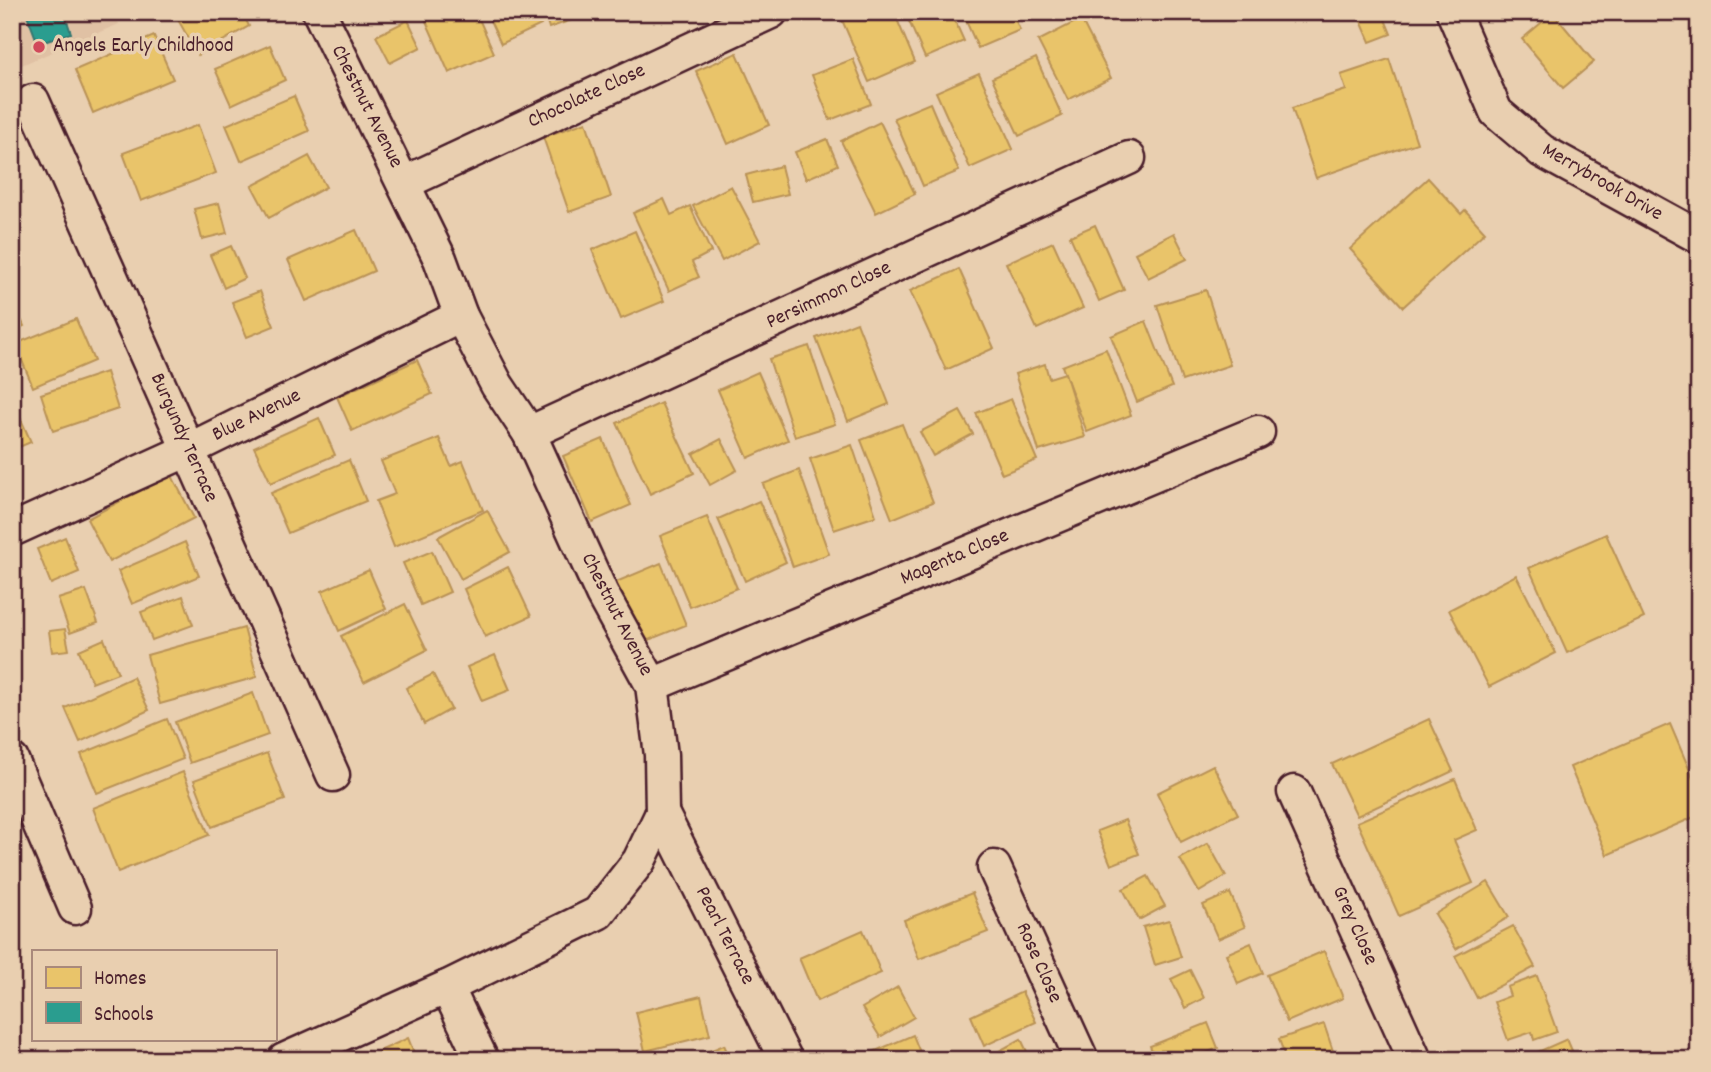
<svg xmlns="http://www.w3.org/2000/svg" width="1711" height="1072" font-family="Dekko,sans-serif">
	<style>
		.built { fill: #e0c1a4 }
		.homes { fill: #e9c46a; stroke: #b99257; stroke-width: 2 }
		.schools { fill: #2a9d8f; stroke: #347771; stroke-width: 2 }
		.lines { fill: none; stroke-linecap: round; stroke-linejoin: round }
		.minor-casing { stroke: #4a1f2b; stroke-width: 37 }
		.minor { stroke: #e9cfb0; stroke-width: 32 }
		.poi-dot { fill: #d1495b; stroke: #e9cfb0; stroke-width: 2.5 }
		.labels { text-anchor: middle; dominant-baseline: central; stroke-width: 7; stroke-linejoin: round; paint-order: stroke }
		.poi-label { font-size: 21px; fill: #4a1f2b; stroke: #e9cfb0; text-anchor: start }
		.street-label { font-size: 21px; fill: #4a1f2b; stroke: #e9cfb0 }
	</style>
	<rect width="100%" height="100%" fill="#e9cfb0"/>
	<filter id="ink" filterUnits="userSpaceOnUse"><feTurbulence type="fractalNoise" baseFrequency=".0143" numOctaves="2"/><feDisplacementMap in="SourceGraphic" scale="14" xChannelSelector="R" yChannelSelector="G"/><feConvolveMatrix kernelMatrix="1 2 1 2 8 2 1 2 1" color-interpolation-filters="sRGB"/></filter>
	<g filter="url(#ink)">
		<polygon class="built" points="12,12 114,12 119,24 12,69"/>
		<g class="homes">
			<polygon points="188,12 242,12 249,26 198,55 177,18"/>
			<polygon points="422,12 476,12 494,53 449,73"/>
			<polygon points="486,12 535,12 541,25 501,44"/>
			<polygon points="544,12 594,12 549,28"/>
			<polygon points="861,12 894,12 915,62 869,82 842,20"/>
			<polygon points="905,12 951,12 964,41 925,58"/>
			<polygon points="962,12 1012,12 1020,30 978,48"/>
			<polygon points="1362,12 1382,12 1391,34 1370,42 1358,14"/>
			<polygon points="1553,13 1594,62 1563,88 1522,39"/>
			<polygon points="1081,19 1111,78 1068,100 1038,41"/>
			<polygon points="408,20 421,47 390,63 376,36"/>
			<polygon points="154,36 173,79 93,113 75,70"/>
			<polygon points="270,45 285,80 231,105 215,69"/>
			<polygon points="737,53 769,125 728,144 696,71"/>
			<polygon points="1036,58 1062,116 1019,136 992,78"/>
			<polygon points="853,59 871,104 830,120 812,75"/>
			<polygon points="1389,59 1417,143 1316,178 1292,108 1346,90 1341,75"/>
			<polygon points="979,73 1013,149 970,168 936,92"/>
			<polygon points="294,96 309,131 241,161 226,125"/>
			<polygon points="930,103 959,171 923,186 894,118"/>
			<polygon points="586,122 611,197 569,212 543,137"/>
			<polygon points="880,122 915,194 876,213 841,141"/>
			<polygon points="198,125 216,173 141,201 123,153"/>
			<polygon points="827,139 838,165 806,179 795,152"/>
			<polygon points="309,156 326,187 269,218 252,186"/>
			<polygon points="781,166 788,194 753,202 746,175"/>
			<polygon points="1428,178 1461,214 1465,210 1485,232 1403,307 1350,249"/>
			<polygon points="731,186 760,241 722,261 693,206"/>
			<polygon points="664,199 671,215 690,206 711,252 692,262 699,277 669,291 633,213"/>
			<polygon points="219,203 227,233 202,239 194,209"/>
			<polygon points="1095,225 1124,290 1099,301 1070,236"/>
			<polygon points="356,230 374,271 306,301 288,260"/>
			<polygon points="635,231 664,301 621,319 592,250"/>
			<polygon points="1174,233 1187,259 1148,278 1135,253"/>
			<polygon points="1053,242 1083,308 1037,329 1006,263"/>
			<polygon points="231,246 245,278 224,288 210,255"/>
			<polygon points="959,269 994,348 946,370 910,291"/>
			<polygon points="1206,290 1230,365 1182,381 1157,305"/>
			<polygon points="260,291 274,326 247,337 232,302"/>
			<polygon points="12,299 24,326 12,331"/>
			<polygon points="76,319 94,361 33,387 15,344"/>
			<polygon points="1146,321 1172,387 1137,402 1111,336"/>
			<polygon points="857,322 889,404 848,421 816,338"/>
			<polygon points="809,346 835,424 795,437 769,359"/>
			<polygon points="1106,349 1131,415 1087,432 1062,366"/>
			<polygon points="417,360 432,394 352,431 337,397"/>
			<polygon points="1045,364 1049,378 1065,373 1085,437 1039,451 1015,374"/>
			<polygon points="106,372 118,409 53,431 41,394"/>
			<polygon points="758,372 788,440 748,458 718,390"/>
			<polygon points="12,399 31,442 12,450"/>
			<polygon points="1011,399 1037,460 1002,474 976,413"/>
			<polygon points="661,403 694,473 650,494 617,423"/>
			<polygon points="960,411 973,434 933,456 920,432"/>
			<polygon points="319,418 335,455 271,483 254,447"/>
			<polygon points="902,424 933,502 892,519 861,440"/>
			<polygon points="439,438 451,466 463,461 483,510 394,547 376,501 395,494 381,461"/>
			<polygon points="603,439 631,505 592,522 563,456"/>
			<polygon points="721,439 737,470 710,485 693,454"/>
			<polygon points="852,445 876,516 834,530 810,459"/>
			<polygon points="349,460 366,501 288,533 271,493"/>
			<polygon points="799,470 829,554 793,567 763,484"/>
			<polygon points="171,474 194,518 109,562 87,519"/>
			<polygon points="759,501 786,562 745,581 718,519"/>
			<polygon points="487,510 510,552 461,579 438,537"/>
			<polygon points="707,517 737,588 690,607 660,536"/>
			<polygon points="1606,534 1644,618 1567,653 1529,568"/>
			<polygon points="65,537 79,572 51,584 37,549"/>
			<polygon points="185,542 199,576 132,604 118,571"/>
			<polygon points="432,551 450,592 421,605 403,563"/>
			<polygon points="661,563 686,625 641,643 616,582"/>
			<polygon points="508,567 531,616 485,637 464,589"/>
			<polygon points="369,570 386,609 339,631 322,591"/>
			<polygon points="1516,575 1556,653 1489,687 1449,610"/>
			<polygon points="86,590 98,623 70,633 58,599"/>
			<polygon points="183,596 193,625 152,640 141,612"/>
			<polygon points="405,604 427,650 364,682 341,636"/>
			<polygon points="244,628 257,677 160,704 147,655"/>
			<polygon points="65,629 69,650 52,652 49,631"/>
			<polygon points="104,639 118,673 92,683 79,650"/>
			<polygon points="495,655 510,690 482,701 467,667"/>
			<polygon points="433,674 451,709 424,724 406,688"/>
			<polygon points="133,677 149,710 80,742 65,708"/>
			<polygon points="253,693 268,735 190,763 175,722"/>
			<polygon points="167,719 183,759 97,793 81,754"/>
			<polygon points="1429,719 1453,771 1357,816 1332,764"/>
			<polygon points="1670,724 1699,792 1699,815 1607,855 1570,767"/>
			<polygon points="267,753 285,800 212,827 194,780"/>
			<polygon points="1213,765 1238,814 1181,842 1157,793"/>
			<polygon points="183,772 209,835 118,872 93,808"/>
			<polygon points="1455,779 1477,830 1454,840 1473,883 1399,916 1357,822"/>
			<polygon points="1125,820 1139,854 1111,865 1097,831"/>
			<polygon points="1208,843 1226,876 1199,892 1180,859"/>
			<polygon points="1148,876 1165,906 1139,920 1123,889"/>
			<polygon points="1488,882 1509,917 1456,949 1435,914"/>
			<polygon points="972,893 988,932 919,959 904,920"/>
			<polygon points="1230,893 1245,927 1218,939 1203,905"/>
			<polygon points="1169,920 1181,957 1155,965 1143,927"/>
			<polygon points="1513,926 1535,967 1477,998 1455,956"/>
			<polygon points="863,930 881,973 817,1001 799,958"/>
			<polygon points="1251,943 1263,973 1238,984 1226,954"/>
			<polygon points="1324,951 1343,998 1287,1022 1267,975"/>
			<polygon points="1190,970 1204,998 1185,1008 1171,979"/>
			<polygon points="1537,976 1557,1032 1534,1040 1532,1032 1508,1040 1494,1002 1510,996 1507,987"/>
			<polygon points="898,987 914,1017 880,1037 862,1008"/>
			<polygon points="1022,992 1036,1022 984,1046 971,1016"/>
			<polygon points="701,996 710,1035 645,1051 636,1012"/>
			<polygon points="1208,1023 1218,1048 1189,1060 1156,1060 1150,1046"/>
			<polygon points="1324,1024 1336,1060 1286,1060 1279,1039"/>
			<polygon points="913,1035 923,1060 854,1060"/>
			<polygon points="408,1038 417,1060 360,1060"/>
			<polygon points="1021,1039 1031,1060 983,1060"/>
			<polygon points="1567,1039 1576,1060 1522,1060 1522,1059"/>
			<polygon points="724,1045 731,1060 687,1060"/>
		</g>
		<polygon class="schools" points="26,12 64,12 71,33 38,44"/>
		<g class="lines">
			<defs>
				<g id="minor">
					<polyline points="1453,12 1496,112 1542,151 1699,237"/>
					<polyline points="33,101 333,775"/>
					<polyline points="404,183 771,12"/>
					<polyline points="529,433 1129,158"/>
					<polyline points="12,530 188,450 461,316"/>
					<polyline points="652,685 1258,432"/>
					<polyline points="12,760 75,908"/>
					<polyline points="1294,792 1415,1060"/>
					<polyline points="662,813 786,1060"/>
					<polyline points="994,867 1082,1060"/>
					<polyline points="447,987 482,1060"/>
					<polyline points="284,1060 447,987 598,913 639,861 662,813 661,755 652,685 602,594 529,433 497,385 461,316 440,259 319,12"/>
				</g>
			</defs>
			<use href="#minor" class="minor-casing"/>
			<use href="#minor" class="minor"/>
		</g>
	</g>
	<circle class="poi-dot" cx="39" cy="47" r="7"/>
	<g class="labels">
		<g class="poi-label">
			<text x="53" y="47">Angels Early Childhood</text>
		</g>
		<g class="street-label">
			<text transform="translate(587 97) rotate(-25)">Chocolate Close</text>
			<text transform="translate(366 107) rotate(63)">Chestnut Avenue</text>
			<text transform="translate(1602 183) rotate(30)">Merrybrook Drive</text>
			<text transform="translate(829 296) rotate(-25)">Persimmon Close</text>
			<text transform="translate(257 416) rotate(-26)">Blue Avenue</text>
			<text transform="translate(183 438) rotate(66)">Burgundy Terrace</text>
			<text transform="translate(955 558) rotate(-23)">Magenta Close</text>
			<text transform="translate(616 615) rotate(63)">Chestnut Avenue</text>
			<text transform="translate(1354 926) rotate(66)">Grey Close</text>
			<text transform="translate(724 936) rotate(63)">Pearl Terrace</text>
			<text transform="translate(1038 963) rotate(66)">Rose Close</text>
		</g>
	</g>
	<rect width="1711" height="1072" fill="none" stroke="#e9cfb0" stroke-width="42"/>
	<rect x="21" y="21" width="1669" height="1030" fill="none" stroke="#4a1f2b" stroke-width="2.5" filter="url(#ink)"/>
	<rect x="32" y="950" width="245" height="91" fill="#e9cfb0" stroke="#a9897b" stroke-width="2"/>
	<rect x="46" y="967" width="35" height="21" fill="#e9c46a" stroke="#a9897b" stroke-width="2"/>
	<text x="94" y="984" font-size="21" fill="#4a1f2b">Homes</text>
	<rect x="46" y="1002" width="35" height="21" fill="#2a9d8f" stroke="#a9897b" stroke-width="2"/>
	<text x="94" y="1020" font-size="21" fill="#4a1f2b">Schools</text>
</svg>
